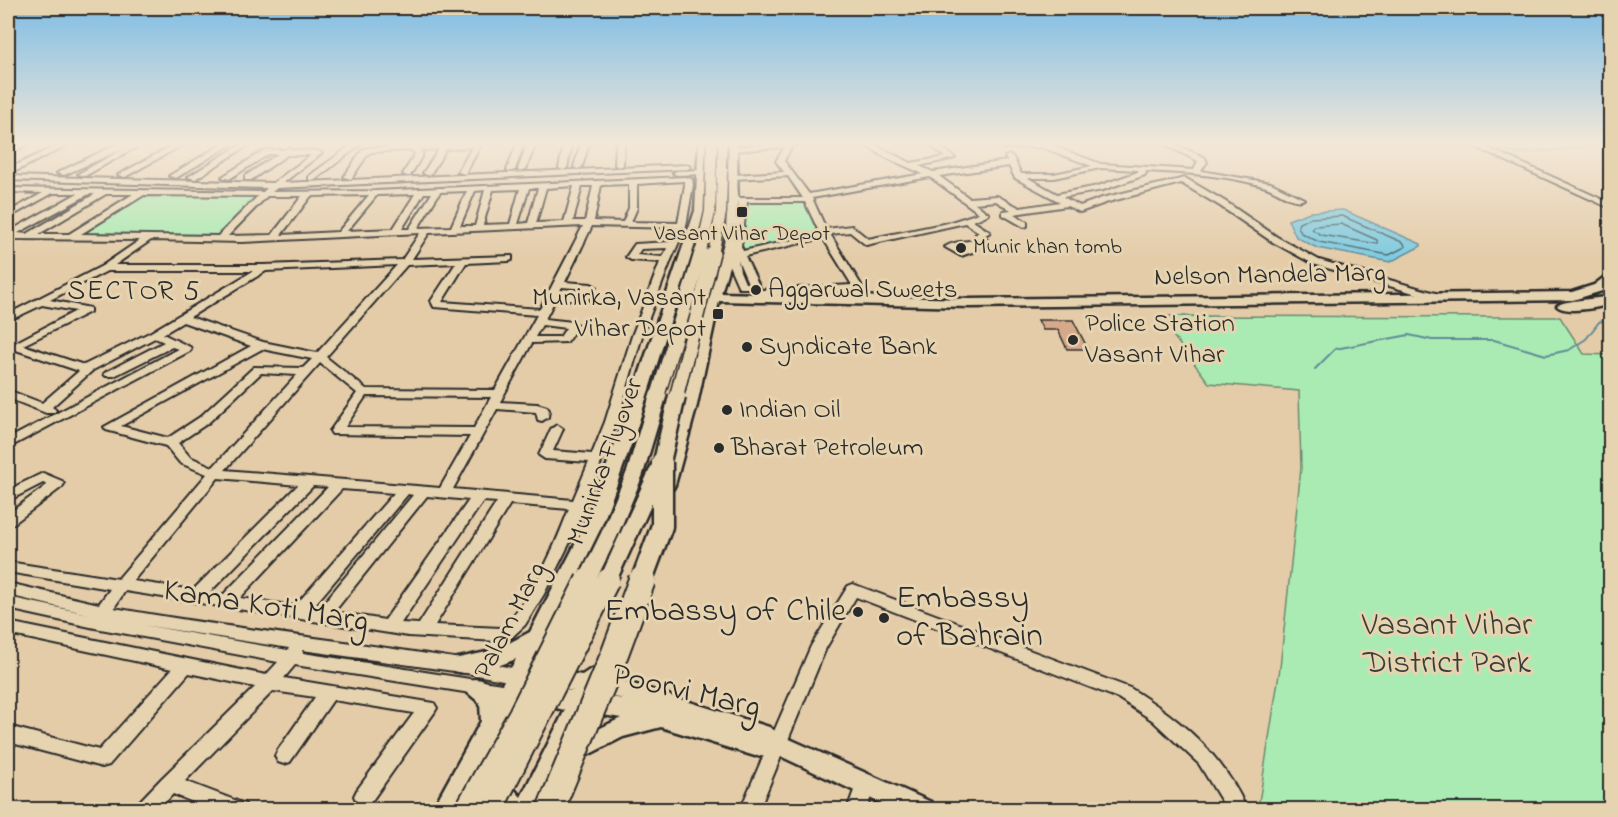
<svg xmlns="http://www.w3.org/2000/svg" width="1618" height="817" font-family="'Indie Flower',sans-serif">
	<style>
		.green { fill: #aaebb3; stroke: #6a8b6f; stroke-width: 1.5 }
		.water { fill: #80cbe0; stroke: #5e8b98; stroke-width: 1.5 }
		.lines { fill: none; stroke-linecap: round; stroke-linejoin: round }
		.shore { stroke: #4d6b73; stroke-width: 1.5 }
		.stream { stroke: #5e8b98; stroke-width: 2 }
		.building { fill: #d6a98a; stroke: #2b2b2b; stroke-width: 1.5 }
		.minor-casing { stroke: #2b2b2b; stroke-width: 4 }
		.major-casing { stroke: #2b2b2b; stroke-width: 5 }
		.minor { fill: #e6d3b0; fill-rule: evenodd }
		.major { fill: #e6d3b0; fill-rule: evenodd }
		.major-bridge-far3-casing { stroke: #2b2b2b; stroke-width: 13; stroke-linecap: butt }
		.major-bridge-far2-casing { stroke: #2b2b2b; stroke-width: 16; stroke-linecap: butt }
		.major-bridge-far1-casing { stroke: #2b2b2b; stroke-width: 21; stroke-linecap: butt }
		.major-bridge-casing { stroke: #2b2b2b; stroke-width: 26; stroke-linecap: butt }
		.highway-bridge-far1-casing { stroke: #2b2b2b; stroke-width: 25; stroke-linecap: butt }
		.highway-bridge-casing { stroke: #2b2b2b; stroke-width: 30; stroke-linecap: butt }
		.major-bridge-far3 { stroke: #e6d3b0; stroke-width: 10 }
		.major-bridge-far2 { stroke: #e6d3b0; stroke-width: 13 }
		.major-bridge-far1 { stroke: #e6d3b0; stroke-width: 16 }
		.major-bridge { stroke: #e6d3b0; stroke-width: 22 }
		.highway-bridge-far1 { stroke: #e6d3b0; stroke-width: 20 }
		.highway-bridge { stroke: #e6d3b0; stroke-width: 26 }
		.poi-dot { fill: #2b2b2b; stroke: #e6d3b0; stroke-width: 2 }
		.labels { text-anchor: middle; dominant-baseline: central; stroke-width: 6; stroke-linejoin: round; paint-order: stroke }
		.far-poi-label { font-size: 22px; fill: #2b2b2b; stroke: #e6d3b0 }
		.street-label { font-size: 27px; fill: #2b2b2b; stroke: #e6d3b0 }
		.poi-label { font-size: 27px; fill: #2b2b2b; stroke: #e6d3b0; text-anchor: start }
		.neighbourhood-label { font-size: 28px; letter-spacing: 1.5px; fill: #2b2b2b; stroke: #e6d3b0 }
		.near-poi-label { font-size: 33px; fill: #2b2b2b; stroke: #e6d3b0; text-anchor: start }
		.near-street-label { font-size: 33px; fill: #2b2b2b; stroke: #e6d3b0 }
		.near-park-label { font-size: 33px; fill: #383e39; stroke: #e6d3b0 }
	</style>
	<rect width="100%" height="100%" fill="#e4cca9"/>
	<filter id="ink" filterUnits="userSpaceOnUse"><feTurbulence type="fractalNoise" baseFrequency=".0167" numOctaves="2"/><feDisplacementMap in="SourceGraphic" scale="12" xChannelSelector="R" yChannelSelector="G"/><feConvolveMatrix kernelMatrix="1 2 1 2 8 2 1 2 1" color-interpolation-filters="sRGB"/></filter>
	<g filter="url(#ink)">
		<g class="green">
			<polygon points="1491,143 1610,143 1610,144 1515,154"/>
			<polygon points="144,193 264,195 220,238 80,236"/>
			<polygon points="748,202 806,203 819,234 746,251 741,245"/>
			<polygon points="1158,316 1560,317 1584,354 1610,355 1610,809 1258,809 1280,668 1301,468 1299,391 1209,383"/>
		</g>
		<polygon class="water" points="1343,210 1421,244 1421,246 1390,262 1317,248 1296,237 1288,220 1310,212"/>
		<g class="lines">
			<g class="shore">
				<polygon points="1342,216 1404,243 1405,247 1389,255 1319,242 1301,233 1298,226 1299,223 1311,218"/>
				<polygon points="1341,224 1377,240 1378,244 1321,235 1312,229 1315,226"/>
			</g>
			<polyline class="stream" points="1315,369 1335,349 1409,335 1432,340 1494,340 1546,355 1569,350 1586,339 1599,322 1610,319"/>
		</g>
		<polygon class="building" points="1038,320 1073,320 1088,349 1067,349 1058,330 1043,330"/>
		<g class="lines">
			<defs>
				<g id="minor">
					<polygon points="21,143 31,143 8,154 8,149"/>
					<polygon points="62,143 72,143 12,173 8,173 8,169"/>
					<polygon points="177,143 186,143 125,177 118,175"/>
					<polygon points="224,143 233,143 176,178 169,176"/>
					<polygon points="243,143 252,143 195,179 188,177"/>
					<polygon points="354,143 362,143 315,180 309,180 309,176"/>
					<polygon points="474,143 481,145 465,174 458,172 472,147 446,149 430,175 427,175 423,173 439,149 419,150 423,154 410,176 407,176 403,174 415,154 412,150 372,152 368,154 351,179 344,177 362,150 368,148"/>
					<polygon points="517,143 527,143 523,145 515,170 508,172 507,170"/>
					<polygon points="528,143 536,143 526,169 519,171 518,169"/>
					<polygon points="559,143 567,143 571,148 567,168 563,170 559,168 563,148"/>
					<polygon points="581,143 589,143 582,167 578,169 574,167"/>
					<polygon points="616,143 624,143 623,165 619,167 615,165"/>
					<path d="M780,143H810L792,146L784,161L809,194L923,174L885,157L862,143H871L911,163L945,157L929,143H937L955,158L919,166L933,172L1007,161L1005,157L1009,155L1013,157L1021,174H1054L1092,166L1041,147L1003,148L999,146L1003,144L1045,143L1101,164L1194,170L1198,161L1161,143H1171L1204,157L1207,162L1201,171L1271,183L1304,199C1295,205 1276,190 1266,187C1229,175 1185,173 1146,171L1145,175L1103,190L1063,197L1080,206L1102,198L1185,178L1226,202L1277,237L1319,260L1446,296L1447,298L1446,300H1438L1313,264L1271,241L1220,206L1181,183L1108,202L1080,212L1067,206L1014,214L1027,222V226L1024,227L1003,215V211L1011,210L996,201L975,203L989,214L973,221L990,232L984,236L987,240L974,246L977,249L975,251L961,256L945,247C956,240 966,243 978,239L975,235L979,232L965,223L866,245L850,232L830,234L863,288L861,290L757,296L754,295L750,288H739L728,263L739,202L731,200L735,198H803L788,176L733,179L729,177L733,175L784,172L776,161L785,147L733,151L729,149L733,147ZM1009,166L1015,178L1060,202L1020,208L997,196L969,198L939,176ZM1100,168L1138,170V172L1098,186L1057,194L1028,178H1054ZM930,177L979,213L948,223L868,239L852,226L826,229L812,198ZM747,202H805L820,234L743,251L741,246ZM823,238L852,285L761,290L745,256ZM738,260L748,283H745L740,271Z"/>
					<polygon points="1467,143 1477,143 1610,203 1610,208"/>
					<polygon points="117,144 134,144 138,146 85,176 78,174 125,148 64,175 57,173"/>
					<path d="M289,148L292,150L318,151L322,153L283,183L687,165L691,167L687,169L277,188L272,192L375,191L685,177L692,179L693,185L686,226L671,260L642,336L617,422L570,542L544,594L525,625L512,637L498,641L408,636L125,591L114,608C248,632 384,644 518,669L524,671L526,676L524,681L518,683L461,672L302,650L303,653L316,655L508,685L514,687L517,692L514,697L508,699L295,665L284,678L434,703L437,708L434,713L371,802L364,805L357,802L354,796L357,790L414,713L333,700L290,762L284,764L278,762L275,756L278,750L315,697L273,691L185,781L245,804L247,810H213L173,794L158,810H135L137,804L162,778L255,687L189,673L109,765L102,767L8,742V726L99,750L172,669L8,634V622L266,675L278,662L95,628L8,609V597L88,614L8,595V583L99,604L110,589L8,572V562L118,579L207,474L180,463L166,446L106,430L104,427L251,346L183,322L163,334L190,347L191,349L190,351L8,448V439L178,349L172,347L114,376H106L104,374L106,372L164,342L155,338L93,370L52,407L56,410L54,413H46L8,398V390L42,403L79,371L10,348L9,346L76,311L42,305L8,321V314L102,266L140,240L8,239V232L78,193H53L8,218V212L43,193L8,192V188L263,192L267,188L8,180V176L273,183L311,155H287L251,180H245V176L278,154H269L229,179L222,177L265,150H284ZM684,181L685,185L678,223L631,222L637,208V184ZM629,184V208L623,222L594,221L601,185ZM574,186L564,222L536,223L546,188ZM582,186H593L585,221H573ZM529,188H538L528,223L518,224ZM520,189L510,224L483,225L493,190ZM485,190L475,226H460L475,191ZM467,191L451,227L418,228L440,192ZM424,193H432L409,229H402ZM89,194H95L27,234L18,233ZM106,194H133L69,234H39ZM415,194L393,229L347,231L377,195ZM144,195L258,196L218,236L81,234ZM369,195L338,232L281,235L311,196ZM267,196H302L272,235L228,236ZM583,226L540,309L442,302L466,263L509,261L512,260V256L412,259L429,233ZM592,226L677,228L670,242L635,244L626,257L631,260L660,262L632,336L605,422L592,454L553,451L563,429L557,425L551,429L539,455L545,459L589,462L573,500L453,489L497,409L536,412L538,420L542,421L548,417L549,410L547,407L537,404L500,402L532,343L567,342L578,325L573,322L545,319L555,300H588L596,287L591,284L565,282ZM420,233L402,260L264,265H115L151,240L242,242ZM667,248L663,257L637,255L641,249ZM456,263L431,301L434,307L537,315L495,390L366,389L326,357L407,265ZM397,265L317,353L263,342L190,317L266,271ZM107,271H253L151,332L84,365L23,345L90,312V308L50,300ZM562,287L585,289L581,295L558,294ZM542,325L566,328L560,337H535ZM262,349L312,359L303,368L254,367L200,417L168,438L121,426ZM320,363L357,393L330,431L332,434L470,436L440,488L225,470ZM261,373L297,375L213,467L190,457L178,443L208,423ZM366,396L491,397L474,428L345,427ZM218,478L298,485L193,590L133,581ZM313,486L328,487L223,595L209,593ZM342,489L394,493L295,606L240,598ZM408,494L413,495L318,610L311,609ZM427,496L469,500L385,620L334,612ZM483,501L497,502L419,624L401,623ZM510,504L569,509C553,550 534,598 501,628L435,625ZM143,625L289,648L288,650Z"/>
					<polygon points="733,169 737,171 736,173 677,175 673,173 677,171"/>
					<polygon points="43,473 62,481 64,484 62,487 13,524 8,526 8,514 47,485 43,483 8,501 8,490"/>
					<path d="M853,584L1130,688C1180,719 1223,754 1247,810H1227L1199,764L1152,720L1118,698L856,597L826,648L759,810H740L811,646L848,586Z"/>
					<polygon points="865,776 872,779 874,785 867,810 847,810 858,779"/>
				</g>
				<g id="major">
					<path d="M699,143H707L705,211L680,292L709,293L726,236L729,143H737L738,236L721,293L970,299L1572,292L1594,285L1610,273V283L1602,291L1573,300L970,307L719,301L697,405L675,485L673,489H661L659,485L683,405L706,301L677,300L636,431L600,531L525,682L457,810H432L481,721L480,703L468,693L465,687L468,681C481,676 490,683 497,693L516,659C498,666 473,677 454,671L451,665L454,659L496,650L530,632L582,531L620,431L695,211Z"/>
					<path d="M1610,296V304C1598,308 1566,314 1557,306C1563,300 1598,299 1610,296Z"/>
					<path d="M591,669L598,672L601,677L620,680L769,727L785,737L931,802L934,810H895L776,754L755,756L661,727L623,737L576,761L568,758L566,754L540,810H501L498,805L483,798L479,790L483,782L491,779L514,789L521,797L565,710L533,703L530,697L533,691L541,688L574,691L541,685L537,679L541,673L548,670L582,675ZM594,694L620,698L624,699L594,695ZM585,712L621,718L572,742Z"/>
				</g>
			</defs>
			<use href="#minor" class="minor-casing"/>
			<use href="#major" class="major-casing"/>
			<use href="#minor" class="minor"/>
			<use href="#major" class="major"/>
			<defs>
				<g id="major-bridge-far3">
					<polyline points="700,255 710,212 712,143"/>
					<polyline points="713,255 721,212 722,170"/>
				</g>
				<g id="major-bridge-far2">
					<polyline points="657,398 701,253"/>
					<polyline points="676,398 713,253"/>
				</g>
				<g id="major-bridge-far1">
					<polyline points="586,582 609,535 635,473 658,396"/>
					<polyline points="607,582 662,462 677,396"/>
				</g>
				<g id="major-bridge">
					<polyline points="466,810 520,714 587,580"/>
					<polyline points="491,810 608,580"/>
				</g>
				<polyline id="highway-bridge-far1" points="641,582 662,526 662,462"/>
				<polyline id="highway-bridge" points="550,810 615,653 642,580"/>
			</defs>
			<use href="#major-bridge-far3" class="major-bridge-far3-casing"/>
			<use href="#major-bridge-far2" class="major-bridge-far2-casing"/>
			<use href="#major-bridge-far1" class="major-bridge-far1-casing"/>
			<use href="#major-bridge" class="major-bridge-casing"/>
			<use href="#highway-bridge-far1" class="highway-bridge-far1-casing"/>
			<use href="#highway-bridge" class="highway-bridge-casing"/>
			<use href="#major-bridge-far3" class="major-bridge-far3"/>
			<use href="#major-bridge-far2" class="major-bridge-far2"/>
			<use href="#major-bridge-far1" class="major-bridge-far1"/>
			<use href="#major-bridge" class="major-bridge"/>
			<use href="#highway-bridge-far1" class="highway-bridge-far1"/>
			<use href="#highway-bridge" class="highway-bridge"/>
		</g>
	</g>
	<linearGradient id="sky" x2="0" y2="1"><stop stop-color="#7ebde5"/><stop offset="0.56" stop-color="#f3e8d8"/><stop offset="1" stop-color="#f3e8d8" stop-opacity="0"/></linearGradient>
	<rect width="1618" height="257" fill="url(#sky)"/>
	<g class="poi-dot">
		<rect x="736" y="206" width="12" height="12" rx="3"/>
		<circle cx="961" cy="248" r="6"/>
		<circle cx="756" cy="290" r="6"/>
		<rect x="712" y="308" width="12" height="12" rx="3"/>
		<circle cx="1073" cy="340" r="6"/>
		<circle cx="747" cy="347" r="6"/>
		<circle cx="727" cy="410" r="6"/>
		<circle cx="719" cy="448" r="6"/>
		<circle cx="858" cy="612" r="6"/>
		<circle cx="884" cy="618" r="6"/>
	</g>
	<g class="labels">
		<g class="far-poi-label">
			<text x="742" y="235">Vasant Vihar Depot</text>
			<text x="973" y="248" text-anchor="start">Munir khan tomb</text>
		</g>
		<g class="street-label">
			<text transform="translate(1270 276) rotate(-1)">Nelson Mandela Marg</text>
			<text transform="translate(606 462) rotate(-70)">Munirka Flyover</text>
			<text transform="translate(511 621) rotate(-63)">Palam Marg</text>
		</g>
		<g class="poi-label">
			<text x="768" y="290">Aggarwal Sweets</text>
			<text x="706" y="298" text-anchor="end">Munirka, Vasant<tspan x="706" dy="31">Vihar Depot</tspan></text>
			<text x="1085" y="324">Police Station<tspan x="1085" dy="31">Vasant Vihar</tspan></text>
			<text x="759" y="347">Syndicate Bank</text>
			<text x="739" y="410">Indian Oil</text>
			<text x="731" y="448">Bharat Petroleum</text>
		</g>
		<g class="neighbourhood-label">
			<text x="134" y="292">SECTOR 5</text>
		</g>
		<g class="near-poi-label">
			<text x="896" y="599">Embassy<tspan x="896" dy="38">of Bahrain</tspan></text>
			<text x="846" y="612" text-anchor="end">Embassy of Chile</text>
		</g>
		<g class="near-street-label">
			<text transform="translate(266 607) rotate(9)">Kama Koti Marg</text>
			<text transform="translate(686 692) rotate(13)">Poorvi Marg</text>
		</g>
		<g class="near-park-label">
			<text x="1447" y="626">Vasant Vihar<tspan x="1447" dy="38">District Park</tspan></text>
		</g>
	</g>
	<rect width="1618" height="817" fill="none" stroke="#e6d3b0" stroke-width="30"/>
	<rect x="15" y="15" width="1588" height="787" fill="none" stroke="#2b2b2b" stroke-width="2" filter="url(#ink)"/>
</svg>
